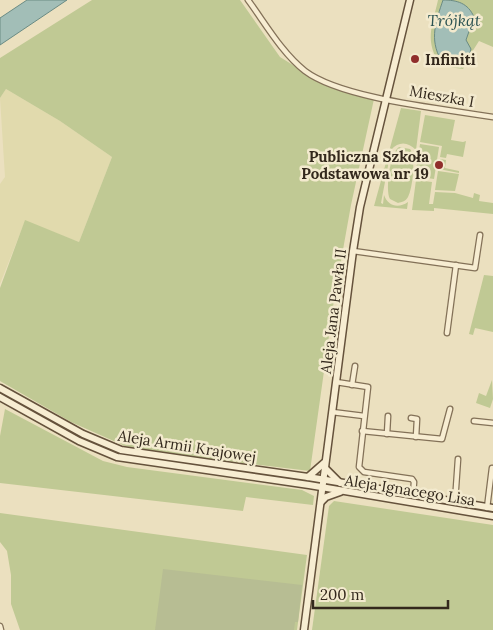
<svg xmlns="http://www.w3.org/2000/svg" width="493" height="630" font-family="Lora,serif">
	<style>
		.farmland { fill: #e1daad }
		.green { fill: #c0c994 }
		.cemetery { fill: #b7bd93 }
		.water { fill: #a2beb7; stroke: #6a8b84 }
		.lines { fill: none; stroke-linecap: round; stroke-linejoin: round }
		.street-casing { stroke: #837158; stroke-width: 7 }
		.secondary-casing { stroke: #65523c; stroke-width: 9 }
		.street { stroke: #f7edd2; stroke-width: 4.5 }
		.secondary { stroke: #f7edd2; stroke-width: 6 }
		.poi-dot { fill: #902e2b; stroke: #f3eace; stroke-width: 2 }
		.labels { text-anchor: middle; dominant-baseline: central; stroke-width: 5; stroke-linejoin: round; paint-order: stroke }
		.poi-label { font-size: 15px; font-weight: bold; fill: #33281c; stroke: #f3eace; text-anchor: start }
		.street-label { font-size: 15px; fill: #33281c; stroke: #f3eace }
		.water-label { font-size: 16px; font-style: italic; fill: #2c5352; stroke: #f3eace }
	</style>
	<rect width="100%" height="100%" fill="#ebe0bf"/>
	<polygon class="farmland" points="6,89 60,121 112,157 79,242 25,221 0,284 0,184 5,177 0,98"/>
	<g class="green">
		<polygon points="92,0 240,0 280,57 325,85 374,99 351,205 334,300 310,471 167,454 125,446 71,422 0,381 0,288 25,220 79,242 112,157 60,121 6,89 0,98 0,58"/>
		<path d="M438,0H493V47L479,41L472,52L474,55L471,60H469L463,69L441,66C424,41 432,27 438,0Z"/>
		<path d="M401,108L421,111L416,150C408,142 399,141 391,150L381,203L383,204L384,195C388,206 398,209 408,202L407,209L374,206Z"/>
		<polygon points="425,115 455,120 451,140 463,142 466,141 463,157 447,154 446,158 440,157 442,146 420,142"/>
		<polygon points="420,144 439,147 434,179 415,176"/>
		<path d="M399,147L410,149C416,156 413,188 408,197C406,201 402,202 398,203L390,199C385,190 390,153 399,147Z"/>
		<polygon points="440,159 446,160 445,168 459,171 459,173 439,169"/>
		<polygon points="438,171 459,174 455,191 435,190"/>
		<polygon points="416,180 432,182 429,204 433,204 435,192 455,193 473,198 474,193 480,195 479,201 493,203 493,214 434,208 434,211 412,210"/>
		<polygon points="484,275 493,276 493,332 475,328 473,335 469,334"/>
		<polygon points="492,380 493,399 490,408 476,403 479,393 486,396"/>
		<polygon points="5,409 103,461 127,467 302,490 314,496 313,505 246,497 243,511 0,483 0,436"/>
		<polygon points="334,501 493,525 493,630 312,630 329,506"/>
		<polygon points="0,513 307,555 297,630 20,630 11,604 11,575 7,551 0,542"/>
	</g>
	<polygon class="cemetery" points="163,569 302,585 298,622 295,622 294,630 155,630"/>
	<g class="water">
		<polygon points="27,0 67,0 0,45 0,18"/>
		<path d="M443,0C457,0 468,3 474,17L466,40L471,49L468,60L462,67L441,60C429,39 436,21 443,0Z"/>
	</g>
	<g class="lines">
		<defs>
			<g id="street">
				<path d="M248,0C265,23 282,53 305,71C342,99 445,109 493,117"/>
				<polyline points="353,251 475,268 480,235"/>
				<polyline points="447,333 456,265"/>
				<polyline points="336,382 368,387 359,467 364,472 412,479 414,482 413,495"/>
				<polyline points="352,385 355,366"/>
				<polyline points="332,412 364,416"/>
				<polyline points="411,418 417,419 416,437"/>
				<polyline points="474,421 493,423"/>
				<polyline points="362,431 442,439 450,409"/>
				<polyline points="387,434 388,416"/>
				<polyline points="455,502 458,459"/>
				<polyline points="487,508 492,468"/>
				<polyline points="0,626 1,630"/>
			</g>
			<g id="secondary">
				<polyline points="0,388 83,434 121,450 308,477 493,508"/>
				<polyline points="0,397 79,441 117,457 309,485 493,516"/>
				<polyline points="325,468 340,483"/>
				<polyline points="308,477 324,463"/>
				<polyline points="321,502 326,497 340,492"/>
				<polyline points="304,630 353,251 360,207 410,0"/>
			</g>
		</defs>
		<use href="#street" class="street-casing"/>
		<use href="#secondary" class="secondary-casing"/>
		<use href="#street" class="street"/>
		<use href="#secondary" class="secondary"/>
	</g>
	<g class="poi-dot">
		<circle cx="415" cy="59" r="5"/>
		<circle cx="439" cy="165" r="5"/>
	</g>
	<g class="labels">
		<g class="poi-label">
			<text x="425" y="59">Infiniti</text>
			<text x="429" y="156" text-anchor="end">Publiczna Szkoła<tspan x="429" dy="17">Podstawowa nr 19</tspan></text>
		</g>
		<g class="street-label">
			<text transform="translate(442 96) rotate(10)">Mieszka I</text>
			<text transform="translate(333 311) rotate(-83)">Aleja Jana Pawła II</text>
			<text transform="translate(187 446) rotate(9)">Aleja Armii Krajowej</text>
			<text transform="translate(410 490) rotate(9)">Aleja Ignacego Lisa</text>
		</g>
		<g class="water-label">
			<text x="454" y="20">Trójkąt</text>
		</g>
	</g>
	<path d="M313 600v8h135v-8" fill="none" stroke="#33281c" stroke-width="2.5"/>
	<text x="320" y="600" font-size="15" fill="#33281c" stroke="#f3eace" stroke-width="4" paint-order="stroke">200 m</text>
</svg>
